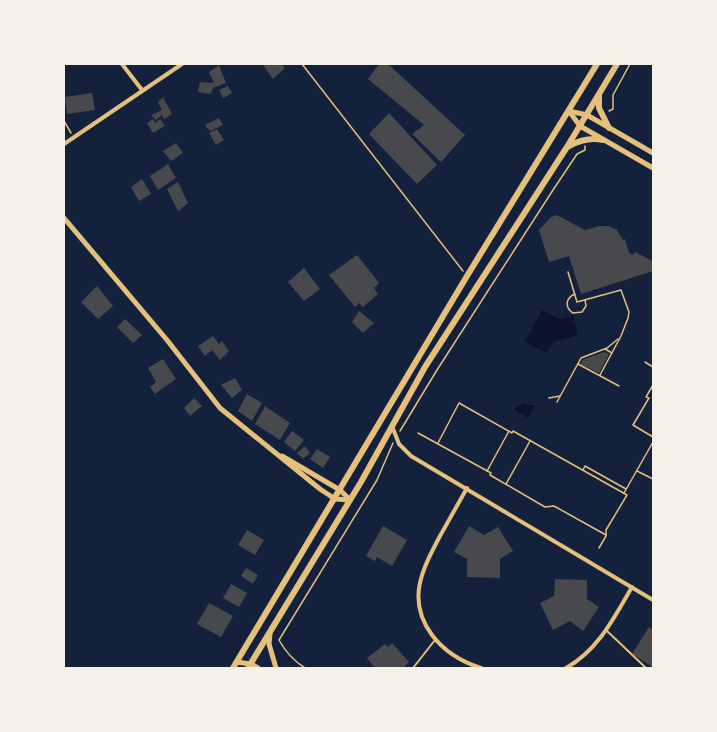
<svg xmlns="http://www.w3.org/2000/svg" width="717" height="732" font-family="Inter,sans-serif">
	<style>
		.water { fill: #0b132b }
		.building { fill: #48494c }
		.lines { fill: none; stroke-linecap: round; stroke-linejoin: round }
		.path { stroke: #e5c07b; stroke-width: 1.5 }
		.service { stroke: #e5c07b; stroke-width: 2 }
		.minor { stroke: #e5c07b; stroke-width: 4 }
		.tertiary { stroke: #e5c07b; stroke-width: 5 }
		.primary { stroke: #e5c07b; stroke-width: 6 }
	</style>
	<rect width="100%" height="100%" fill="#14213d"/>
	<g class="water">
		<polygon points="542,310 560,319 573,316 578,335 553,342 547,353 525,342"/>
		<polygon points="523,403 527,405 535,405 528,418 513,409"/>
	</g>
	<g class="building">
		<polygon points="282,64 285,68 273,79 263,65"/>
		<polygon points="379,64 388,64 465,135 441,162 412,134 424,125 368,79"/>
		<polygon points="219,65 226,83 213,88 211,94 198,92 200,82 214,83 209,72"/>
		<polygon points="228,86 232,93 223,98 219,90"/>
		<polygon points="92,93 95,110 67,114 65,97"/>
		<polygon points="163,97 172,114 164,119 162,115 156,120 151,115 162,110 158,102"/>
		<polygon points="389,113 437,165 417,184 369,134"/>
		<polygon points="219,118 223,125 210,131 205,125"/>
		<polygon points="153,119 155,123 160,119 165,126 153,133 147,123"/>
		<polygon points="217,129 224,140 216,145 209,133"/>
		<polygon points="176,143 183,153 171,161 163,151"/>
		<polygon points="168,164 176,178 158,190 150,176"/>
		<polygon points="142,179 151,194 139,201 131,187"/>
		<polygon points="178,182 188,203 178,211 167,189"/>
		<polygon points="557,215 585,230 600,226 609,226 617,230 623,240 625,239 629,253 633,255 635,252 653,261 653,271 581,294 569,256 549,262 539,230 551,217"/>
		<polygon points="357,255 379,283 374,288 378,294 363,307 359,303 355,307 329,275"/>
		<polygon points="304,268 320,289 304,301 288,282"/>
		<polygon points="97,286 113,306 98,319 81,302"/>
		<polygon points="359,311 374,323 363,333 352,322"/>
		<polygon points="125,319 142,335 133,343 117,327"/>
		<polygon points="213,336 219,344 222,341 229,351 220,360 212,350 205,356 198,346"/>
		<polygon points="604,352 609,354 599,373 580,364 582,360"/>
		<polygon points="163,359 176,379 155,394 150,387 156,382 148,368"/>
		<polygon points="235,378 242,390 232,398 221,385"/>
		<polygon points="247,394 262,403 252,421 238,411"/>
		<polygon points="194,398 202,406 190,416 184,408"/>
		<polygon points="265,406 290,423 280,440 255,424"/>
		<polygon points="292,431 304,440 295,451 284,442"/>
		<polygon points="305,446 310,453 303,459 297,453"/>
		<polygon points="317,449 330,457 323,468 310,459"/>
		<polygon points="383,526 407,540 392,566 377,557 375,561 366,556"/>
		<polygon points="469,526 484,535 498,527 513,551 500,559 500,578 467,577 467,559 454,552"/>
		<polygon points="247,530 264,540 255,555 238,545"/>
		<polygon points="246,568 258,575 253,584 241,576"/>
		<polygon points="555,579 587,580 587,599 599,607 583,631 570,621 553,630 540,603 554,596"/>
		<polygon points="231,584 247,593 239,607 223,598"/>
		<polygon points="209,603 233,616 221,637 197,624"/>
		<polygon points="649,627 653,630 653,668 650,668 651,666 632,654"/>
		<polygon points="392,643 409,662 405,666 407,668 375,668 367,658 385,644 388,647"/>
	</g>
	<g class="lines">
		<g class="path">
			<polyline points="302,64 463,271"/>
			<polyline points="609,111 613,109 613,95 630,64"/>
			<polyline points="64,121 71,133"/>
			<polyline points="568,272 577,302 621,290 629,312 628,318 621,336 600,375"/>
			<path d="M575,294C565,298 565,308 573,313L582,312L586,306L585,300"/>
			<polyline points="605,349 612,353"/>
			<polyline points="645,362 653,367"/>
			<polyline points="578,364 619,386"/>
			<polyline points="653,385 646,397 649,398 633,425 653,437"/>
			<polyline points="549,398 560,396"/>
			<polyline points="557,402 581,358 607,348 618,339"/>
			<polyline points="400,431 437,370 553,190 577,154 585,150 585,146"/>
			<polyline points="418,433 491,473 490,475 545,507 554,506 606,535"/>
			<polyline points="438,443 459,403 512,433 513,431 627,495 606,530 606,536 599,548"/>
			<polyline points="583,470 585,466 626,489"/>
			<polyline points="487,471 509,431"/>
			<polyline points="637,471 653,479"/>
			<polyline points="506,484 530,441"/>
			<polyline points="624,493 653,442"/>
			<path d="M305,668C294,661 285,651 279,640L377,480L393,443"/>
		</g>
		<g class="service">
			<polyline points="606,630 646,668"/>
			<polyline points="413,668 435,640"/>
		</g>
		<g class="minor">
			<polyline points="122,64 142,90"/>
			<polyline points="64,144 182,64"/>
			<polyline points="392,426 399,444 411,456 653,600"/>
			<path d="M467,488C458,504 449,520 440,536C422,570 406,600 432,635C444,651 462,662 481,668"/>
			<path d="M566,668C598,650 614,618 632,587"/>
		</g>
		<g class="tertiary">
			<polyline points="569,111 580,126 653,168"/>
			<polyline points="569,111 587,115 653,153"/>
			<polyline points="64,218 167,340 220,408 320,489 335,499 350,500"/>
			<polyline points="282,456 340,490 350,500"/>
			<polyline points="270,634 269,644 276,668"/>
			<polyline points="236,662 251,664 258,668"/>
		</g>
		<g class="primary">
			<polyline points="599,96 599,108 609,128"/>
			<path d="M569,146C580,140 590,137 603,140"/>
			<polyline points="233,668 467,276 597,64"/>
			<polyline points="248,668 361,482 425,367 567,147 617,64"/>
		</g>
	</g>
	<rect width="717" height="732" fill="none" stroke="#f6f1e7" stroke-width="130"/>
</svg>
